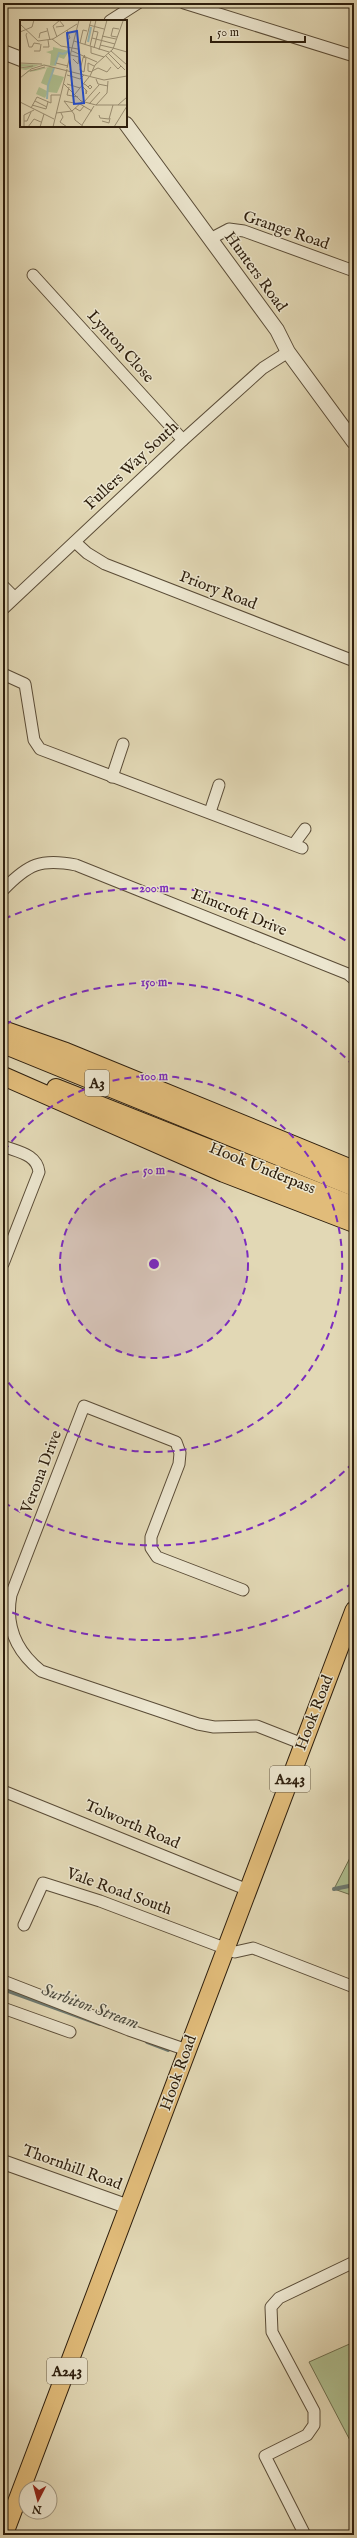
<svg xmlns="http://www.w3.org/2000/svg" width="357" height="2538" font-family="'IM FELL English',serif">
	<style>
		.green { fill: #afc091; stroke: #6e6f4f }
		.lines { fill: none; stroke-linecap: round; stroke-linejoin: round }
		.stream { stroke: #6d7a72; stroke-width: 4 }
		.minor-casing { stroke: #5a4c37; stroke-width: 13 }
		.tertiary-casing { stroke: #5a4c37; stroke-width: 16 }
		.primary-casing { stroke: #2d1e0d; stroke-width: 19 }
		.trunk-casing { stroke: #2d1e0d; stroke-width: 20 }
		.minor { stroke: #ece6cf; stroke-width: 11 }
		.tertiary { stroke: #ece6cf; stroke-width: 14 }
		.primary { stroke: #e1bc7a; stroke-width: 17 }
		.trunk { stroke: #e1bc7a; stroke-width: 18 }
		.ring { fill: none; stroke: #7b2cbf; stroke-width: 2; stroke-dasharray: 7 5 }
		.labels { text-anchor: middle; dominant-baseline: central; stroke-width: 3; stroke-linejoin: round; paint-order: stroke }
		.shield { fill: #ece6cf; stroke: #665a47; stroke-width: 1 }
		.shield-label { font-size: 15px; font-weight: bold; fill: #2d1e0d }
		.street-label { font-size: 16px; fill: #2d1e0d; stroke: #ece6cf }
		.water-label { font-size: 17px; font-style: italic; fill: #4d4c40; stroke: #ece6cf }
		.inset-river { fill: none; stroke: #97b8b6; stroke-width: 2 }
		.inset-road { fill: none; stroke: #9a8e72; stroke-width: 1 }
		.view { fill: #1d4ed8; fill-opacity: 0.15; stroke: #1d4ed8; stroke-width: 2 }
		.inset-edge { fill: none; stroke: #2d1e0d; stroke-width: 2 }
		.centre { fill: #7b2cbf; stroke: #ece6cf; stroke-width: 2 }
		.ring-label { font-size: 12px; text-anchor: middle; font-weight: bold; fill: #7b2cbf; stroke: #ece6cf; stroke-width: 3; stroke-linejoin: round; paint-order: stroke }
	</style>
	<rect width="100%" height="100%" fill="#e2d8b5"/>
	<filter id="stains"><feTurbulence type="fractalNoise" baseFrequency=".005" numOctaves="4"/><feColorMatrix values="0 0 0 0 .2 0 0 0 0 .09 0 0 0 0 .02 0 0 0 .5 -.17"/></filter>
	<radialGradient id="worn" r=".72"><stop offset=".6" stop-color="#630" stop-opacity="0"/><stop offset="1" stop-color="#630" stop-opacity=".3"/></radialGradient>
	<g class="green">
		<polygon points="354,1850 354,1896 334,1889"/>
		<polygon points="354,2342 354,2448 309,2362"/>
	</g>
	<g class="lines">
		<g class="stream">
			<polyline points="334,1889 354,1885"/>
			<polyline points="3,1989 100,2024"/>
			<polyline points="147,2042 168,2050"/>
		</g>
		<defs>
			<g id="minor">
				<polyline points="184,3 354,56"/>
				<polyline points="110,21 138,3"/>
				<polyline points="210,239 229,229 244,231 354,271"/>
				<polyline points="33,275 183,440"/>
				<polyline points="75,542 87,553 105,564 354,661"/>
				<polyline points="3,586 14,597"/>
				<polyline points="3,609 183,440 263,368 288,352"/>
				<polyline points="3,674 25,684 34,740 40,749 302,848"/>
				<polyline points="112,777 123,744"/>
				<polyline points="210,812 219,785"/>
				<polyline points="294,844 305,829"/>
				<path d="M3,890C28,864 41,858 76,865L348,974L354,979"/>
				<path d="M3,1146C18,1152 37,1154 39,1172L3,1264"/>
				<path d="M243,1590L157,1557L151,1548V1537L179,1464L180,1453L176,1442L84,1406L11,1595C5,1627 17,1652 41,1671L198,1724L214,1727L257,1726L303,1744"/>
				<polyline points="3,1791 248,1890"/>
				<polyline points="24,1925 43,1883 100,1901 235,1952 253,1948 354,1987"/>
				<polyline points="3,1981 129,2030 187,2050"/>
				<polyline points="3,2008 70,2032"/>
				<polyline points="305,2535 265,2456 307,2435 314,2425 314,2411 272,2332 271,2307 279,2298 354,2262"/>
			</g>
			<g id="tertiary">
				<polyline points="3,52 21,59"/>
				<polyline points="126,124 277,330 288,352 354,442"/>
				<polyline points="3,2162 129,2207"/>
			</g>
			<polyline id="primary" points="4,2535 354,1610"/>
			<g id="trunk">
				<polyline points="3,1030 66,1052 354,1170"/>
				<polyline points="3,1044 354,1187"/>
				<polyline points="3,1076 224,1173 354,1223"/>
				<polyline points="56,1088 354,1206"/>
			</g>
		</defs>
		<use href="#minor" class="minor-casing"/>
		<use href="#tertiary" class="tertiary-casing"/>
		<use href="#primary" class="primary-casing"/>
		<use href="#trunk" class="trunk-casing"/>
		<use href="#minor" class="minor"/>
		<use href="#tertiary" class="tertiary"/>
		<use href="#primary" class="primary"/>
		<use href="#trunk" class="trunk"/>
	</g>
	<circle cx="154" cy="1264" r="94" fill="#7b2cbf" fill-opacity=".12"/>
	<g class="ring">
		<circle cx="154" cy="1264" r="94"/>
		<path d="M4 1151A188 188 0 1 1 4 1377"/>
		<path d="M353 1463A282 282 0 0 1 5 1503M5 1025A282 282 0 0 1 353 1065"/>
		<path d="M353 1583A376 376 0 0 1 4 1609M4 919A376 376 0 0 1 353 945"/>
	</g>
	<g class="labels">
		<g class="shield">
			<rect x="85" y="1070" width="24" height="26" rx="3"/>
			<rect x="270" y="1766" width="40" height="26" rx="3"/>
			<rect x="47" y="2358" width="40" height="26" rx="3"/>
		</g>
		<g class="shield-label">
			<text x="97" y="1083">A3</text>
			<text x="290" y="1779">A243</text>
			<text x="67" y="2371">A243</text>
		</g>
		<g class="street-label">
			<text transform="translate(286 231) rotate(19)">Grange Road</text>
			<text transform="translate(255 272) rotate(54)">Hunters Road</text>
			<text transform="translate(120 347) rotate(48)">Lynton Close</text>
			<text transform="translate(132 466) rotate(-43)">Fullers Way South</text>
			<text transform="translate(218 591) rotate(21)">Priory Road</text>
			<text transform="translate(239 913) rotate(22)">Elmcroft Drive</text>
			<text transform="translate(262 1169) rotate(22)">Hook Underpass</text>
			<text transform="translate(42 1472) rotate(-69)">Verona Drive</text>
			<text transform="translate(315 1713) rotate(-69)">Hook Road</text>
			<text transform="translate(132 1825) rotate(23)">Tolworth Road</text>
			<text transform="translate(119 1892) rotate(20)">Vale Road South</text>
			<text transform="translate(179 2073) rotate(-70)">Hook Road</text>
			<text transform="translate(72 2168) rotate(20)">Thornhill Road</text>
		</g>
		<g class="water-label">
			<text transform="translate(90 2007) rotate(20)">Surbiton Stream</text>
		</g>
	</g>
	<g transform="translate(20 20)">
		<rect width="107" height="107" fill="#e2d8b5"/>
		<path d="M33,27L49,31L44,39L38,37L35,45L37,46L19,45L6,50L0,49L11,46L0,47V44L30,45L31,34L26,32L33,30ZM30,47H34L32,54L44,57L37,73L28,72L25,78L16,74L19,67L27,71L28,66L21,63L27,48L15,51L8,52L1,58L8,51Z" fill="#afc091"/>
		<path class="inset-river" d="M68,22L71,7M35,45L39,33L43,34L49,31M28,65L34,48M27,79L28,65"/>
		<path class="inset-road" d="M0,4L18,21L33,19L57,4M69,5L84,9M36,7L44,6L39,0M27,8L30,20M47,10L50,18L47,20M73,11L78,12L74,28M0,12L12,7L14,0M7,13L6,15L9,27H12L14,23L20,24M82,16L96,19M37,17L33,6L40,0M97,17L91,16L93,8L99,9M19,18L20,13L27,11M72,18L95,24M32,19L41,26L58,29M54,21L89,32M60,23L63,10L67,11M65,24L71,0M80,25L93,28M70,26L76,0M71,26V33L84,37M23,27H29L28,20M93,28L107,32M79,30L87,0M14,31H20L21,24M52,31L77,42M91,31L107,45M88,33L105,50M51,35L59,37L58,44L53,39M86,36L98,49L101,46M63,37L66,38L64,52L60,50L63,38L64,36L65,35M0,43L22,44M36,43L48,46M0,48L13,46M47,48L59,0M10,51L25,47M72,51L78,48L87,52L91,47M72,52L68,51V43L74,46M47,55L60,59L64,55M70,56L75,45L93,29L103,1M0,58L11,49L24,45L84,60L107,56M76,59L78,64L88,66M44,64L61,81L76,85M47,64L60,68M64,64L66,65L70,69L72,67L70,65L68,67M62,66L67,71L66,74V70M49,67L47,75L58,77M55,74L69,57M15,81L27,87M44,81L54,94L55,100L64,107M44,81L59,84M0,82L34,99M64,82L79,65M60,84L72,91M69,84L80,72M12,85L26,89L28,82M76,85H107M76,85L87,73L88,61M98,85L107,77M11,88L17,77L31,83V75H40M55,88L60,91L64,86M36,93L52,91L63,81M41,93L43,97L40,102L47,107M79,95L80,98L89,99L93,85M4,101H7L11,92M82,101L89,103L90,98M62,105L74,86M4,107V95L14,90M8,107L14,99L21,102M20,107L24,94M33,107L47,49M94,107L107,86"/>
		<path class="view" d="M57,11L64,83L54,84L47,13Z"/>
		<rect width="107" height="107" class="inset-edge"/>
	</g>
	<circle cx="154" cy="1264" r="6" class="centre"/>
	<g class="ring-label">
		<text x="154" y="892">200 m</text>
		<text x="154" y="986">150 m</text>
		<text x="154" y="1080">100 m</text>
		<text x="154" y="1174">50 m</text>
	</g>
	<rect width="357" height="2538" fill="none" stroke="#e2d8b5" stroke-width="16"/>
	<rect x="4" y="4" width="349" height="2530" fill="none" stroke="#2d1e0d" stroke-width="2"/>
	<rect x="8" y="8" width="341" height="2522" fill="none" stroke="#2d1e0d"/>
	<g transform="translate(38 2500) rotate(186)"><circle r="19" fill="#ece6cf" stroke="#a09681"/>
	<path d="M0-3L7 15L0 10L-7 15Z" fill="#8f2418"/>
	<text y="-6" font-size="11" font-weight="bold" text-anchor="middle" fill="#2d1e0d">N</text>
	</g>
	<path d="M211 36v6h94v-6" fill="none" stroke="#2d1e0d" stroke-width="2"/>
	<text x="217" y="36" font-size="12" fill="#2d1e0d" stroke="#ece6cf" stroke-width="3" paint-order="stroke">50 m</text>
	<rect width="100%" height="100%" filter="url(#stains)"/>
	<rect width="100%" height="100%" fill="url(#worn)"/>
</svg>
